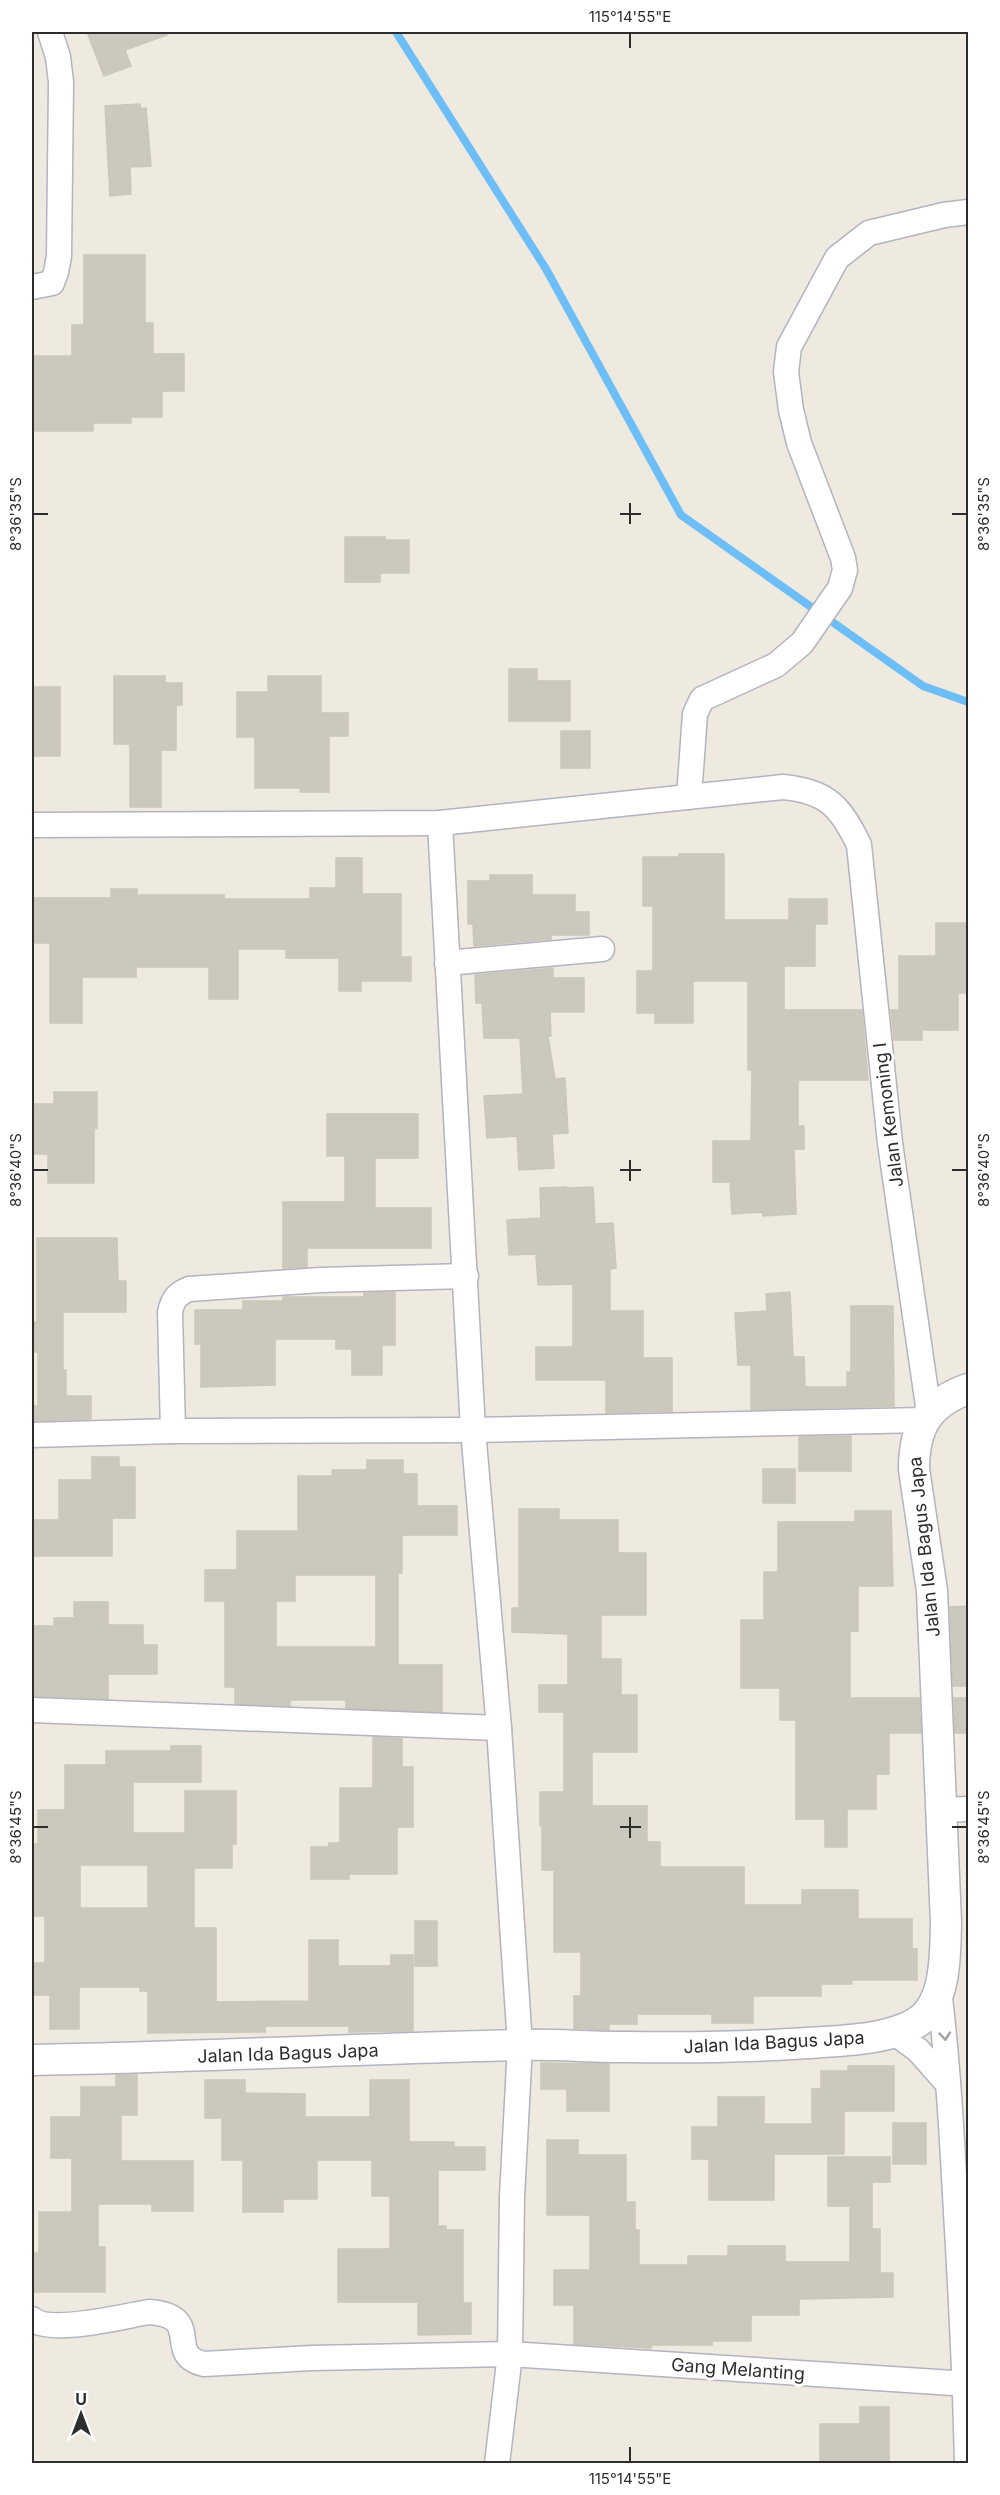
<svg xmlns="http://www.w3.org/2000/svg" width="1000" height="2495" font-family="Inter,sans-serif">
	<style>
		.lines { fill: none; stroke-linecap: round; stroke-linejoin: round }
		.stream { stroke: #6dbef6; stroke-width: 8 }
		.building { fill: #cbc8bd; stroke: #cbc7b8; stroke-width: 1.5; fill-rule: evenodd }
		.minor-casing { stroke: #b3b3c1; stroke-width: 27 }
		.tertiary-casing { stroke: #b3b3c1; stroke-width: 33 }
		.minor { stroke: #fff; stroke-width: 24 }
		.tertiary { stroke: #fff; stroke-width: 30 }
		.oneway { stroke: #a0a0a0 }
		.ticks { fill: none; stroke: #2d2d2d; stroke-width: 2 }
		.labels { text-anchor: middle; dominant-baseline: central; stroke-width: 6; stroke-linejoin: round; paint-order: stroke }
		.street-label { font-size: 18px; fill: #2d2d2d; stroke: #fff }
		.neatline { fill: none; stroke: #2d2d2d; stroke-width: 2 }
		.ticks-label { font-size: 15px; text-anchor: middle; fill: #2d2d2d }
	</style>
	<rect width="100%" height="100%" fill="#efeadf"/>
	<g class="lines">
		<polyline class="stream" points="396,32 546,269 681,515 923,686 968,702"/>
	</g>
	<g class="building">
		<polygon points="87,32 166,32 167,35 125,50 131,66 104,76"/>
		<polygon points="140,104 141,109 146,108 151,166 130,167 131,194 110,196 105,106"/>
		<polygon points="84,255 145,255 145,323 153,323 153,354 184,354 184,391 162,391 162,417 131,417 131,423 93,423 93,431 32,431 32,356 72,356 72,325 84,325"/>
		<polygon points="345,537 385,537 385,540 409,540 409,573 380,573 380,582 345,582"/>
		<polygon points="509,669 537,669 537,681 570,681 570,721 509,721"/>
		<polygon points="114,676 165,676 165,683 182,683 182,705 176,705 176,750 161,750 161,807 130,807 130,744 114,744"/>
		<polygon points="268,676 321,676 321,713 348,713 348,736 329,736 329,792 300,792 300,788 255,788 255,737 237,737 237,692 268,692"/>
		<rect x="32" y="687" width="28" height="69"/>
		<rect x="561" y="731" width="29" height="37"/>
		<polygon points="679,854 724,854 724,920 789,920 789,899 827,899 827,924 815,924 815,966 784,966 784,1010 862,1010 868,1080 798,1080 798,1126 804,1126 804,1149 794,1149 796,1214 763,1216 763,1212 732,1214 730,1182 713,1182 713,1141 751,1141 752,1070 748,1070 748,981 693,981 693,1023 655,1023 655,1013 637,1013 637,971 653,971 653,906 643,906 643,857 679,857"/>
		<polygon points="336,858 362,858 362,894 401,894 401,957 411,957 411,981 361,981 361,991 339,991 339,958 286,958 286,949 238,949 238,999 209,999 209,967 136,967 136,977 82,977 82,1023 50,1023 50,943 32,943 32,898 111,898 111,889 137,889 137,895 224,895 224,899 310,899 310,888 336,888"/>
		<polygon points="490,875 532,875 532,895 575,895 575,912 589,912 589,935 551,935 551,939 474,946 473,924 468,924 468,881 490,881"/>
		<polygon points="936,923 969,923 969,993 958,993 958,1030 922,1030 922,1040 894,1040 891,1010 899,1010 899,956 936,956"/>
		<polygon points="553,968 553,978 584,978 584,1012 550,1012 551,1036 548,1036 555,1079 565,1078 568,1133 552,1134 554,1168 519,1170 517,1136 487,1138 484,1096 523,1094 520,1038 484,1038 482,1003 476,1003 475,975"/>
		<polygon points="54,1092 97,1092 97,1128 94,1128 94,1183 48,1183 48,1154 32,1154 32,1104 54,1104"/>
		<polygon points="327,1114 418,1114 418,1158 375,1158 375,1208 431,1208 431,1248 307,1248 307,1267 283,1268 283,1202 345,1202 345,1156 327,1156"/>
		<polygon points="566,1187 566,1188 593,1187 595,1224 613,1223 616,1268 610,1269 610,1311 643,1311 643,1358 672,1358 672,1411 606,1413 606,1380 536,1380 536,1347 573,1347 573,1284 538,1285 536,1254 509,1255 507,1220 541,1218 540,1188"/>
		<polygon points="37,1238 117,1238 118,1281 126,1281 126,1312 63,1312 63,1370 66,1370 66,1396 91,1396 91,1419 32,1421 32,1406 38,1406 38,1352 32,1352 32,1322 37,1322"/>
		<polygon points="395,1292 395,1345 382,1345 382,1375 352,1375 352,1349 336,1349 336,1339 275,1339 275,1385 201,1387 201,1344 195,1344 195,1310 243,1310 243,1301 283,1301 283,1297 364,1297 364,1293"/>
		<polygon points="790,1292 793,1357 804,1357 805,1387 847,1387 847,1372 851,1372 851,1306 893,1306 894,1406 751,1410 751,1365 738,1365 735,1313 767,1311 766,1294"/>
		<polygon points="851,1436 851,1471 799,1471 799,1437"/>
		<polygon points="92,1457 119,1457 119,1467 135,1467 135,1518 112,1518 112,1556 32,1556 32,1520 59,1520 59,1480 92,1480"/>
		<path d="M367,1460H403V1474H417V1506H457V1535H402V1573H398V1665H442V1712L346,1708V1700H290V1706L235,1704V1687H225V1601H205V1570H237V1531H298V1476H332V1470H367ZM295,1575H376V1647H276V1601H295Z"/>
		<rect x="763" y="1469" width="32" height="34"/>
		<polygon points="519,1509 559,1509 559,1520 618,1520 618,1553 646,1553 646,1615 601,1615 601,1659 621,1659 621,1695 637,1695 637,1752 592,1752 592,1806 647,1806 647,1842 660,1842 660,1867 744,1867 744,1905 802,1905 802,1890 858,1890 858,1919 912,1919 912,1949 917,1949 917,1980 852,1980 852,1984 821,1984 821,1996 753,1996 753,2023 712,2023 712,2014 637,2014 637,2024 609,2024 609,2030 574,2028 574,1996 581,1996 581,1952 554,1952 554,1870 542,1870 542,1826 540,1826 540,1792 564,1792 564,1712 539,1712 539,1685 568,1685 568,1634 512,1632 512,1608 519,1608"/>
		<polygon points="855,1511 891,1511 893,1586 858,1586 858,1631 850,1631 850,1698 919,1698 921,1733 889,1733 889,1774 876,1774 876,1809 847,1809 847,1847 825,1847 825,1819 796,1819 796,1720 780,1720 780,1688 741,1688 741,1620 764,1620 764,1572 778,1572 778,1522 855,1522"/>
		<polygon points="74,1602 108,1602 108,1625 143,1625 143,1645 157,1645 157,1674 108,1674 108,1699 32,1696 32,1626 54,1626 54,1618 74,1618"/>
		<polygon points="969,1606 969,1686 953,1686 950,1607"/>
		<polygon points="954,1698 969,1698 969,1733 955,1733"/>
		<polygon points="373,1737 402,1739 402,1767 413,1767 413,1827 397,1827 397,1874 349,1874 349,1879 311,1879 311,1847 329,1847 329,1843 340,1843 340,1788 373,1788"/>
		<path d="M171,1746H201V1782H133V1833H185V1791H236V1844H232V1868H194V1928H216V2002L309,2001V1940H338V1966H391V1955H413V2031L349,2032V2026H265V2032L148,2033V1991H140V1987H79V2029H50V1995H32V1963H45V1916H32V1844H38V1810H65V1765H106V1751H171ZM80,1865H148V1908H80Z"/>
		<rect x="415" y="1921" width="22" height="45"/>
		<polygon points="541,2063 609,2064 609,2111 567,2111 567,2089 541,2089"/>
		<polygon points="848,2066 894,2066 894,2111 844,2111 844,2154 774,2154 774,2200 709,2200 709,2159 692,2159 692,2127 718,2127 718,2097 764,2097 764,2124 812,2124 812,2089 821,2089 821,2071 848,2071"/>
		<polygon points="116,2075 137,2075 137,2115 121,2115 121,2161 193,2161 193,2211 152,2211 152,2204 98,2204 98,2247 105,2247 105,2292 34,2292 34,2253 39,2253 39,2212 72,2212 72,2158 51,2158 51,2117 81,2117 81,2087 116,2087"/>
		<polygon points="205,2080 245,2080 245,2093 305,2094 305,2117 370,2117 370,2080 409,2080 409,2142 454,2142 454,2147 485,2147 485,2170 438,2170 438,2226 446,2226 446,2230 463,2230 463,2303 471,2303 471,2334 418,2335 418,2302 338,2302 338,2249 390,2249 390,2196 372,2196 372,2160 317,2160 317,2199 283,2199 283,2212 243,2212 243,2160 222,2160 222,2118 205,2118"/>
		<rect x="893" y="2123" width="33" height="41"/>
		<polygon points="547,2140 578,2140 578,2155 626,2155 626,2202 635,2202 635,2230 639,2230 639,2265 688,2265 688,2256 728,2256 728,2246 785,2246 785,2262 850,2262 850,2206 828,2206 828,2157 890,2157 890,2182 872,2182 872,2229 880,2229 880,2273 893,2273 893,2297 799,2299 799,2315 751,2315 751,2341 712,2341 712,2345 651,2345 651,2348 574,2344 574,2305 554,2305 554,2270 590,2270 590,2215 547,2215"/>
		<polygon points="860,2407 889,2407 889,2463 820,2463 820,2424 860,2424"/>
	</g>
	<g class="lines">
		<defs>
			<g id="minor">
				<polyline points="32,287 52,283 56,272 59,256 61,82 58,57 50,32"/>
				<polyline points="689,797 695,714 702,699 776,665 802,643 840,588 845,570 843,558 799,443 791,410 786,372 789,347 837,258 869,233 944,215 968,212"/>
				<polyline points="440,823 473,1430 499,1728 520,2045 512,2197 510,2354 497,2464"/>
				<path d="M32,825L440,823L783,787C827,791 841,807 859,845L890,1143L929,1413"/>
				<polyline points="447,963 602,949"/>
				<path d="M173,1431L170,1312C173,1299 177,1294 189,1289L321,1280L466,1276"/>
				<polyline points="32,1435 173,1431 473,1430 924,1420"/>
				<polyline points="32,1710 499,1728"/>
				<polyline points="940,1810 968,1809"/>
				<path d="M939,1989C948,2063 952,2138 956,2212C961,2296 965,2380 967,2464"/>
				<polyline points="893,2032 918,2050 948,2084"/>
				<path d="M32,2319C51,2335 124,2316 149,2312C206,2316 163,2355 204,2364L312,2358L510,2354L968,2384"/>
			</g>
			<path id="tertiary" d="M32,2060C193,2057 355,2049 517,2045C553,2044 590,2047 627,2047C687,2048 747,2047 807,2043C840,2041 891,2040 919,2021C947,2001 945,1953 946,1923L932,1591L914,1469C914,1427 928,1403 968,1389"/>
		</defs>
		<use href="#minor" class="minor-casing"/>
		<use href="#tertiary" class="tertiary-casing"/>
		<use href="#minor" class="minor"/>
		<use href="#tertiary" class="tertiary"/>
	</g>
	<defs><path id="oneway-chevron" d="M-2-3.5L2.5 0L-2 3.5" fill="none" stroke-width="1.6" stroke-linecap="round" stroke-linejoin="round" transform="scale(1.5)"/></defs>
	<use class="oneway" href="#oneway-chevron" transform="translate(945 2036) rotate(85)"/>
	<path class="ticks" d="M630,33V48M630,503V524M33,514H48M620,514H641M952,514H967M630,1160V1181M33,1170H48M620,1170H641M952,1170H967M630,1817V1838M33,1827H48M620,1827H641M952,1827H967M630,2447V2462"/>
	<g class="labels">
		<g class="street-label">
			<text transform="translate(888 1115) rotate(-97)">Jalan Kemoning I</text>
			<text transform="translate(924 1547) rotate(-96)">Jalan Ida Bagus Japa</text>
			<text transform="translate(774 2042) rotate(-3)">Jalan Ida Bagus Japa</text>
			<text transform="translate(288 2053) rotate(-2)">Jalan Ida Bagus Japa</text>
			<text transform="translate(738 2369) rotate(4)">Gang Melanting</text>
		</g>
	</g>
	<rect width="1000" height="2495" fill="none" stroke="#ffffff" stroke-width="66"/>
	<g transform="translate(81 2414)" stroke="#ffffff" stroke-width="4.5" paint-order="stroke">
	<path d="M0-4.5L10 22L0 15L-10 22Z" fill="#2d2d2d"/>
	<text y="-9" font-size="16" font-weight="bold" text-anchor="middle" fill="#2d2d2d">U</text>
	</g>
	<rect x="33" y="33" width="934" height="2429" class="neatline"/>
	<g class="ticks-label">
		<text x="630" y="22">115°14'55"E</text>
		<text transform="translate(16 514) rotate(-90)" y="5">8°36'35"S</text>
		<text transform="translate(984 514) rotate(-90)" y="5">8°36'35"S</text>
		<text transform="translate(16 1170) rotate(-90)" y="5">8°36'40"S</text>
		<text transform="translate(984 1170) rotate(-90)" y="5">8°36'40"S</text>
		<text transform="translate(16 1827) rotate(-90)" y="5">8°36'45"S</text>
		<text transform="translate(984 1827) rotate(-90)" y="5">8°36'45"S</text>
		<text x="630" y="2484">115°14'55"E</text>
	</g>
</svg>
